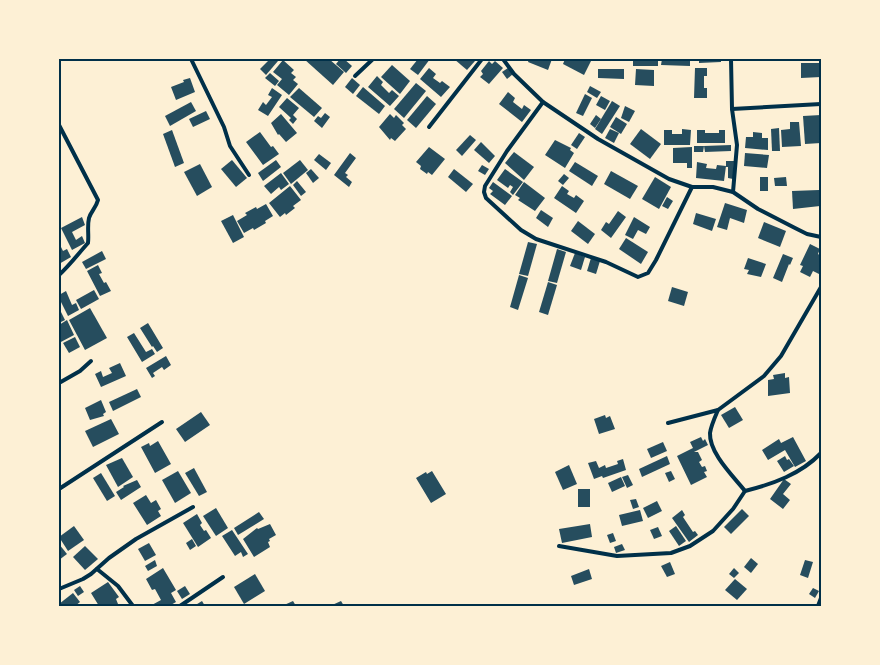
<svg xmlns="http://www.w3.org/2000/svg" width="880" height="665" font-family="Raleway,sans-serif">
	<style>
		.building { fill: #264d5e }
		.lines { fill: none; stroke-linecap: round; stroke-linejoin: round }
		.minor { stroke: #003049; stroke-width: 4 }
		.neatline { fill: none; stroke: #003049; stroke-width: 2 }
	</style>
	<rect width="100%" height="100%" fill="#fdf0d5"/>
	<g class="building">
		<polygon points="270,59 276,59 278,61 266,75 260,69"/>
		<polygon points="304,59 329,59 344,72 333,85"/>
		<polygon points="340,59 344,59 352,66 346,73 336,64"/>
		<polygon points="418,59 430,59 418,75 410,69"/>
		<polygon points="454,59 472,59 475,61 467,70"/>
		<polygon points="529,59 552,59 548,70 528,62"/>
		<polygon points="565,59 592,59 584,75 563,64"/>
		<rect x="633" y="59" width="25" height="7"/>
		<polygon points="662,59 690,59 690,66 661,65"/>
		<polygon points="699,59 721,59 721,62 699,63"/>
		<polygon points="283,60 294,70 291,73 296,77 293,80 298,84 289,95 277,85 282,79 273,72"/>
		<polygon points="489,61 492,64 495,61 503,68 489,84 480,77 483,74 481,71"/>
		<polygon points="801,63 821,63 821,77 801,78"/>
		<polygon points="392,65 410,81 400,94 381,77"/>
		<polygon points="429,68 436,74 433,78 440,83 442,81 450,87 441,97 420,79"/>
		<polygon points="508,68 513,74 507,79 502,72"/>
		<polygon points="695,68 707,68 707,76 704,76 704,88 707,88 707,98 694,98"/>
		<polygon points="598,69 624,69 624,79 598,78"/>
		<polygon points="636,69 654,70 654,86 635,85"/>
		<polygon points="270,73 279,81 275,86 265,78"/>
		<polygon points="377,76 383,82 381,85 389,93 392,90 399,96 390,106 368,87"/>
		<polygon points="190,78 195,92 176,100 171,87 184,82 183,80"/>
		<polygon points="352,78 360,85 353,94 345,87"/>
		<polygon points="416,83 426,91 404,118 394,109"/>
		<polygon points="590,86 601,92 597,98 587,92"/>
		<polygon points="363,87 385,106 379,114 356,96"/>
		<polygon points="272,88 282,95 268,116 258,110 263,102 266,105 272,97 268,95"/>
		<polygon points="299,88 322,108 314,117 290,97"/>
		<polygon points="508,92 515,98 513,102 522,109 524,105 531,110 522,122 499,104"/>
		<polygon points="585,94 592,98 583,116 576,113"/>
		<polygon points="427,96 436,104 416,128 407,120"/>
		<polygon points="601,96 610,101 605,110 596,105"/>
		<polygon points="287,98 299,108 293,115 297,119 293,124 289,120 291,118 279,107"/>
		<polygon points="612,101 620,106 602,134 595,129"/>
		<polygon points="191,102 196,111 170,126 165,116"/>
		<polygon points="625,106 635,111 629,122 621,118"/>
		<polygon points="206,111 210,119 193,127 189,119"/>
		<polygon points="325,113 330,117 322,128 314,121 318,116 321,118"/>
		<polygon points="281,114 297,133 286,142 279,134 278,135 271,123"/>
		<polygon points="390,114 394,118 396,115 404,123 402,125 406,129 395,141 391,138 390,140 379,127"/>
		<polygon points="596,115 601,119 595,128 590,124"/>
		<polygon points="821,115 821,143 805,144 803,116"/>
		<polygon points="616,117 627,124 621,134 610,127"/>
		<polygon points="790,122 799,122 801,146 782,147 781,130 790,129"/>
		<polygon points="779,128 780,151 772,151 771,129"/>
		<polygon points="610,129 619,133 614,143 605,138"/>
		<polygon points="641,129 661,144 650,159 630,144"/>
		<polygon points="682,129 691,130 690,145 664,145 664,130 672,130 672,134 682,134"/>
		<polygon points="172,130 184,163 175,167 163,134"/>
		<polygon points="697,130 705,130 705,133 719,133 719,130 725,130 725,143 704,143 704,141 704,143 697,143"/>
		<polygon points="260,132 271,147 273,146 279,154 263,165 246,142"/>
		<polygon points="753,132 762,133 762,138 768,138 768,150 745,148 746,137 753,137"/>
		<polygon points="579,133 585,137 577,149 571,145"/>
		<polygon points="470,135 476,140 462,156 456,150"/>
		<polygon points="555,140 571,148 570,150 574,153 565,168 545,155"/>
		<polygon points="481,142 495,156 489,163 474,150"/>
		<polygon points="731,145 731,151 705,152 704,146"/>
		<polygon points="694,146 704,146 703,152 694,152"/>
		<polygon points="429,147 445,159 432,175 428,172 427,174 420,169 421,166 416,162"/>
		<polygon points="692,147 692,168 687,168 687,163 673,163 673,148"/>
		<polygon points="514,152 534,167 524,180 505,163"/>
		<polygon points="350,153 356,158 345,173 348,175 346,177 352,182 349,187 334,175"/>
		<polygon points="745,153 769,155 767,168 744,166"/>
		<polygon points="319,154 331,163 326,170 314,160"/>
		<polygon points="232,160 247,178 236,187 221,169"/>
		<polygon points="276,160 281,167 263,181 258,173"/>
		<polygon points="300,160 308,170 291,184 283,173"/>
		<polygon points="726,161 734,161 733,179 728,178 728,167 726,167"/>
		<polygon points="575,162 598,176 592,186 569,171"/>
		<polygon points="697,162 707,164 706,168 716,169 717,165 726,166 724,181 696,178"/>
		<polygon points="200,164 212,187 197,196 184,172"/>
		<polygon points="482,165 489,169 485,175 478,171"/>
		<polygon points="311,169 319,178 313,183 306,173"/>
		<polygon points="454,169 473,184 466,192 448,177"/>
		<polygon points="505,169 523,182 513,195 510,192 513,187 510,185 508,188 497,180"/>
		<polygon points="611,171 638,186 630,199 604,184"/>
		<polygon points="281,173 289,184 281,190 279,187 271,194 264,186"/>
		<polygon points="564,174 569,178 563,185 558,181"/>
		<polygon points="655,177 671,187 659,209 642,199"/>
		<rect x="760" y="177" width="8" height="14"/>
		<polygon points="786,177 787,186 775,186 774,178"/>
		<polygon points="297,181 306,192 301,196 293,185"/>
		<polygon points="493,182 512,196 505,205 490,194 493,191 489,188"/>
		<polygon points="524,182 545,198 535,211 518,200 520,198 515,195"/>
		<polygon points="290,186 301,200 293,206 295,208 286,215 285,213 280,217 269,203"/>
		<polygon points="562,186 569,191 567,194 574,198 576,195 584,201 576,213 554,198"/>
		<polygon points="819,190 820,206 793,209 792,191"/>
		<polygon points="667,197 673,201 668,209 662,206"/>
		<polygon points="725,203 747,210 744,223 730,218 727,230 717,227"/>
		<polygon points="266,204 273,216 265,221 266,223 254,230 253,228 244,233 237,221 247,215 245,213 256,207 257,209"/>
		<polygon points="541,210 553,218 548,227 536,218"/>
		<polygon points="618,211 626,217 611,238 601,230 606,222 609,224"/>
		<polygon points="696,213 716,219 712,231 693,224"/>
		<polygon points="233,215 244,237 233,243 221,221"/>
		<polygon points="82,217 85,225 72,232 76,240 82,236 85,243 72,250 61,228"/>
		<polygon points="634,217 650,227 646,234 638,230 633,239 625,235"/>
		<polygon points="578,221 595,234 588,244 571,231"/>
		<polygon points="764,222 786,231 780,247 758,238"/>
		<polygon points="626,238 648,252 641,264 619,249"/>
		<polygon points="528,242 537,244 528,276 519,274"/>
		<polygon points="59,243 63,251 67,249 71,257 59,264"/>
		<polygon points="810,244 820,249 818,254 821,256 821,270 819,274 813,271 810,277 800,272 803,266 800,265"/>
		<polygon points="557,249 566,252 557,283 548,281"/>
		<polygon points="102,251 106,259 86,269 82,262"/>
		<polygon points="575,253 585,257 581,270 570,266"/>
		<polygon points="783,254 793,258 790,265 789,264 782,282 773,278"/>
		<polygon points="591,258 600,261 596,274 587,271"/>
		<polygon points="748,258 766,264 761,277 747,274 749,270 744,269"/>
		<polygon points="98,265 102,273 99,274 104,283 106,282 111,291 100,296 87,271"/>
		<polygon points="519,275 528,278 518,310 510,307"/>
		<polygon points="548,282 557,285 548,315 539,312"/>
		<polygon points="672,287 688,292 684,306 668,301"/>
		<polygon points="94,290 99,299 81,309 76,300"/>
		<polygon points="66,291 72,305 76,303 79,310 68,316 59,298 59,295"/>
		<polygon points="59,308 65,320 59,323"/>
		<polygon points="90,308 107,338 85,350 69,320"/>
		<polygon points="67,320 74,335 59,343 59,325"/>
		<polygon points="148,323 163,348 157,352 153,346 152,347 140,328"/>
		<polygon points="134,333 146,352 152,349 155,354 142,362 127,337"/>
		<polygon points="75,337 80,347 69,353 63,343"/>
		<polygon points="166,356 171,365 164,370 162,367 153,373 155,376 152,378 146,368"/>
		<polygon points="120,363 126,376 101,387 95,374 101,371 103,377 112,373 109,368"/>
		<polygon points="785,373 785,378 789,377 790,393 768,396 768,380 774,379 773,375"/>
		<polygon points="137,389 141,397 113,411 109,402"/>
		<polygon points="101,400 106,412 103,414 104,416 90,420 85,408"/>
		<polygon points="735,407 743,420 729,428 721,415"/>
		<polygon points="201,412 210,425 185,442 176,429"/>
		<polygon points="605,415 606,418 610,416 615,429 599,434 594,419"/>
		<polygon points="111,419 119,434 93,447 85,431"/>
		<polygon points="701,437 703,441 705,439 708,445 694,452 698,452 702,460 699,462 702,467 705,466 707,471 704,472 707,477 691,485 677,456 693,448 690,442"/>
		<polygon points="793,437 806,461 795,467 785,450 768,460 762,450 779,439 781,443"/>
		<polygon points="158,441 171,464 155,473 141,447 149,443 150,446"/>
		<polygon points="663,442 667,451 651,458 647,449"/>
		<polygon points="667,456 670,464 642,477 639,469"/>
		<polygon points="785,456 787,460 789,459 794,466 784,472 777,461"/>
		<polygon points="122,458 133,477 118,487 106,465"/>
		<polygon points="623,459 626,470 603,478 602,476 594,479 588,463 596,461 599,468 605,465 606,468 618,464 617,461"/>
		<polygon points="569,465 577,484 563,490 555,472"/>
		<polygon points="194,468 207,492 199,496 185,473"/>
		<polygon points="178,471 191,493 175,503 162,480"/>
		<polygon points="432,471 446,494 431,503 416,478 426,472 427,474"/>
		<polygon points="671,471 675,479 669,482 665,473"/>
		<polygon points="101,473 115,496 107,501 93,478"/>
		<polygon points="628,475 633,485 627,488 622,477"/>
		<polygon points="621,477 625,486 612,492 608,483"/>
		<polygon points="784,479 791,484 783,494 790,500 783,509 770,499"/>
		<polygon points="137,480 141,487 121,500 116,492 124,487 123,486"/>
		<rect x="578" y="489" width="12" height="18"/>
		<polygon points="146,495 151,503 156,500 161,509 158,511 161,516 147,525 133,503"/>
		<polygon points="636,499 639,507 633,509 630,500"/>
		<polygon points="657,501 662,511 648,518 643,508"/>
		<polygon points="216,508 228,528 216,536 203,516"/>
		<polygon points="742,509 749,516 731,534 724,527"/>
		<polygon points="640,510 643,521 622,526 619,515"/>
		<polygon points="682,510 685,515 683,517 693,532 695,531 698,535 689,542 672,518"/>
		<polygon points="259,512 264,519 238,535 234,528"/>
		<polygon points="197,514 202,523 200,525 204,531 206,530 211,538 198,547 183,523"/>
		<polygon points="270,524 276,535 269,539 270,541 268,542 270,547 254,557 243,539 257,528 258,529"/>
		<polygon points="590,524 592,537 562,543 559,529"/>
		<polygon points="74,526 84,540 68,551 59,537"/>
		<polygon points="676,526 686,541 679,546 669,531"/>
		<polygon points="658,527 662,536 654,539 650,530"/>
		<polygon points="232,530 248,554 243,557 241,552 235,556 222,536"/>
		<polygon points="613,533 616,541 610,543 607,535"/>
		<polygon points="192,539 196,546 190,550 186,543"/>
		<polygon points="149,543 156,555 145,561 138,549"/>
		<polygon points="59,544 67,554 59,560"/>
		<polygon points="622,544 625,550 616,553 614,547"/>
		<polygon points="85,546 98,559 85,570 73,557"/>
		<polygon points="751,558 758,564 751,573 744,567"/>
		<polygon points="155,560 157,566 148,571 145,566"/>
		<polygon points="805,560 813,562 808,578 800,575"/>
		<polygon points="670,562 675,574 667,577 661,566"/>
		<polygon points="163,568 176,590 171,593 176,602 169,606 150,606 161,600 155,589 152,590 146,579"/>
		<polygon points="734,568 739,573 734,578 729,574"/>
		<polygon points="589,569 592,579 574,585 571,576"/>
		<polygon points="255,574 265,591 244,604 234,587"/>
		<polygon points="735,579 747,589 737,600 725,590"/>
		<polygon points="108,582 119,597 116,599 118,604 114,606 99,606 91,593"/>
		<polygon points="80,586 84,592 78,596 74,590"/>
		<polygon points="185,586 190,594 182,599 177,591"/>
		<polygon points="813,588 819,591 815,598 809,594"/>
		<polygon points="73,593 80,602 75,606 59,606 59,604"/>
		<polygon points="202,601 205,606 194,606"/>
		<polygon points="293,601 296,606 282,606"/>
		<polygon points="341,601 344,606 330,606"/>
	</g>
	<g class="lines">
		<g class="minor">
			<polyline points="191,59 224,127 230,146 249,175"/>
			<polyline points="503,59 514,74 543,102 598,139 669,179 692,187 713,187 733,192 758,209 795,228 807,234 821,237"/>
			<polyline points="731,59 732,109 737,145 733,192"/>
			<polyline points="355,76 373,59"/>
			<polyline points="543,102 507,151 485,186 484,192 486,198 521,230 536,239 606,262 638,277 648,273 656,260 692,187"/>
			<polyline points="732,109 821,104"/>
			<path d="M59,125L98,200C96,208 91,211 89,218C87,226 89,235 88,243C78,254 70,265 59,275"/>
			<polyline points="429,127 482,59"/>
			<polyline points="59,383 80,371 91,361"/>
			<path d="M718,410C715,417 711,426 710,433C709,453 733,476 745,491"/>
			<polyline points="668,423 718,410 764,376 781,356 821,287"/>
			<polyline points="59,489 162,422"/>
			<path d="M559,546L617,556L671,553L690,546L713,531L733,509L745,491C773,484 801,474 821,453"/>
			<polyline points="97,569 118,586 133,606"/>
			<polyline points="59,589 83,579 91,574 109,558 136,539 193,507"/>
			<polyline points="180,606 223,577"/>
			<polyline points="818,606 821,598"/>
		</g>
	</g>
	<rect width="880" height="665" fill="none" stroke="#fdf0d5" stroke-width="120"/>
	<rect x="60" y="60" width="760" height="545" class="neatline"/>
</svg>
